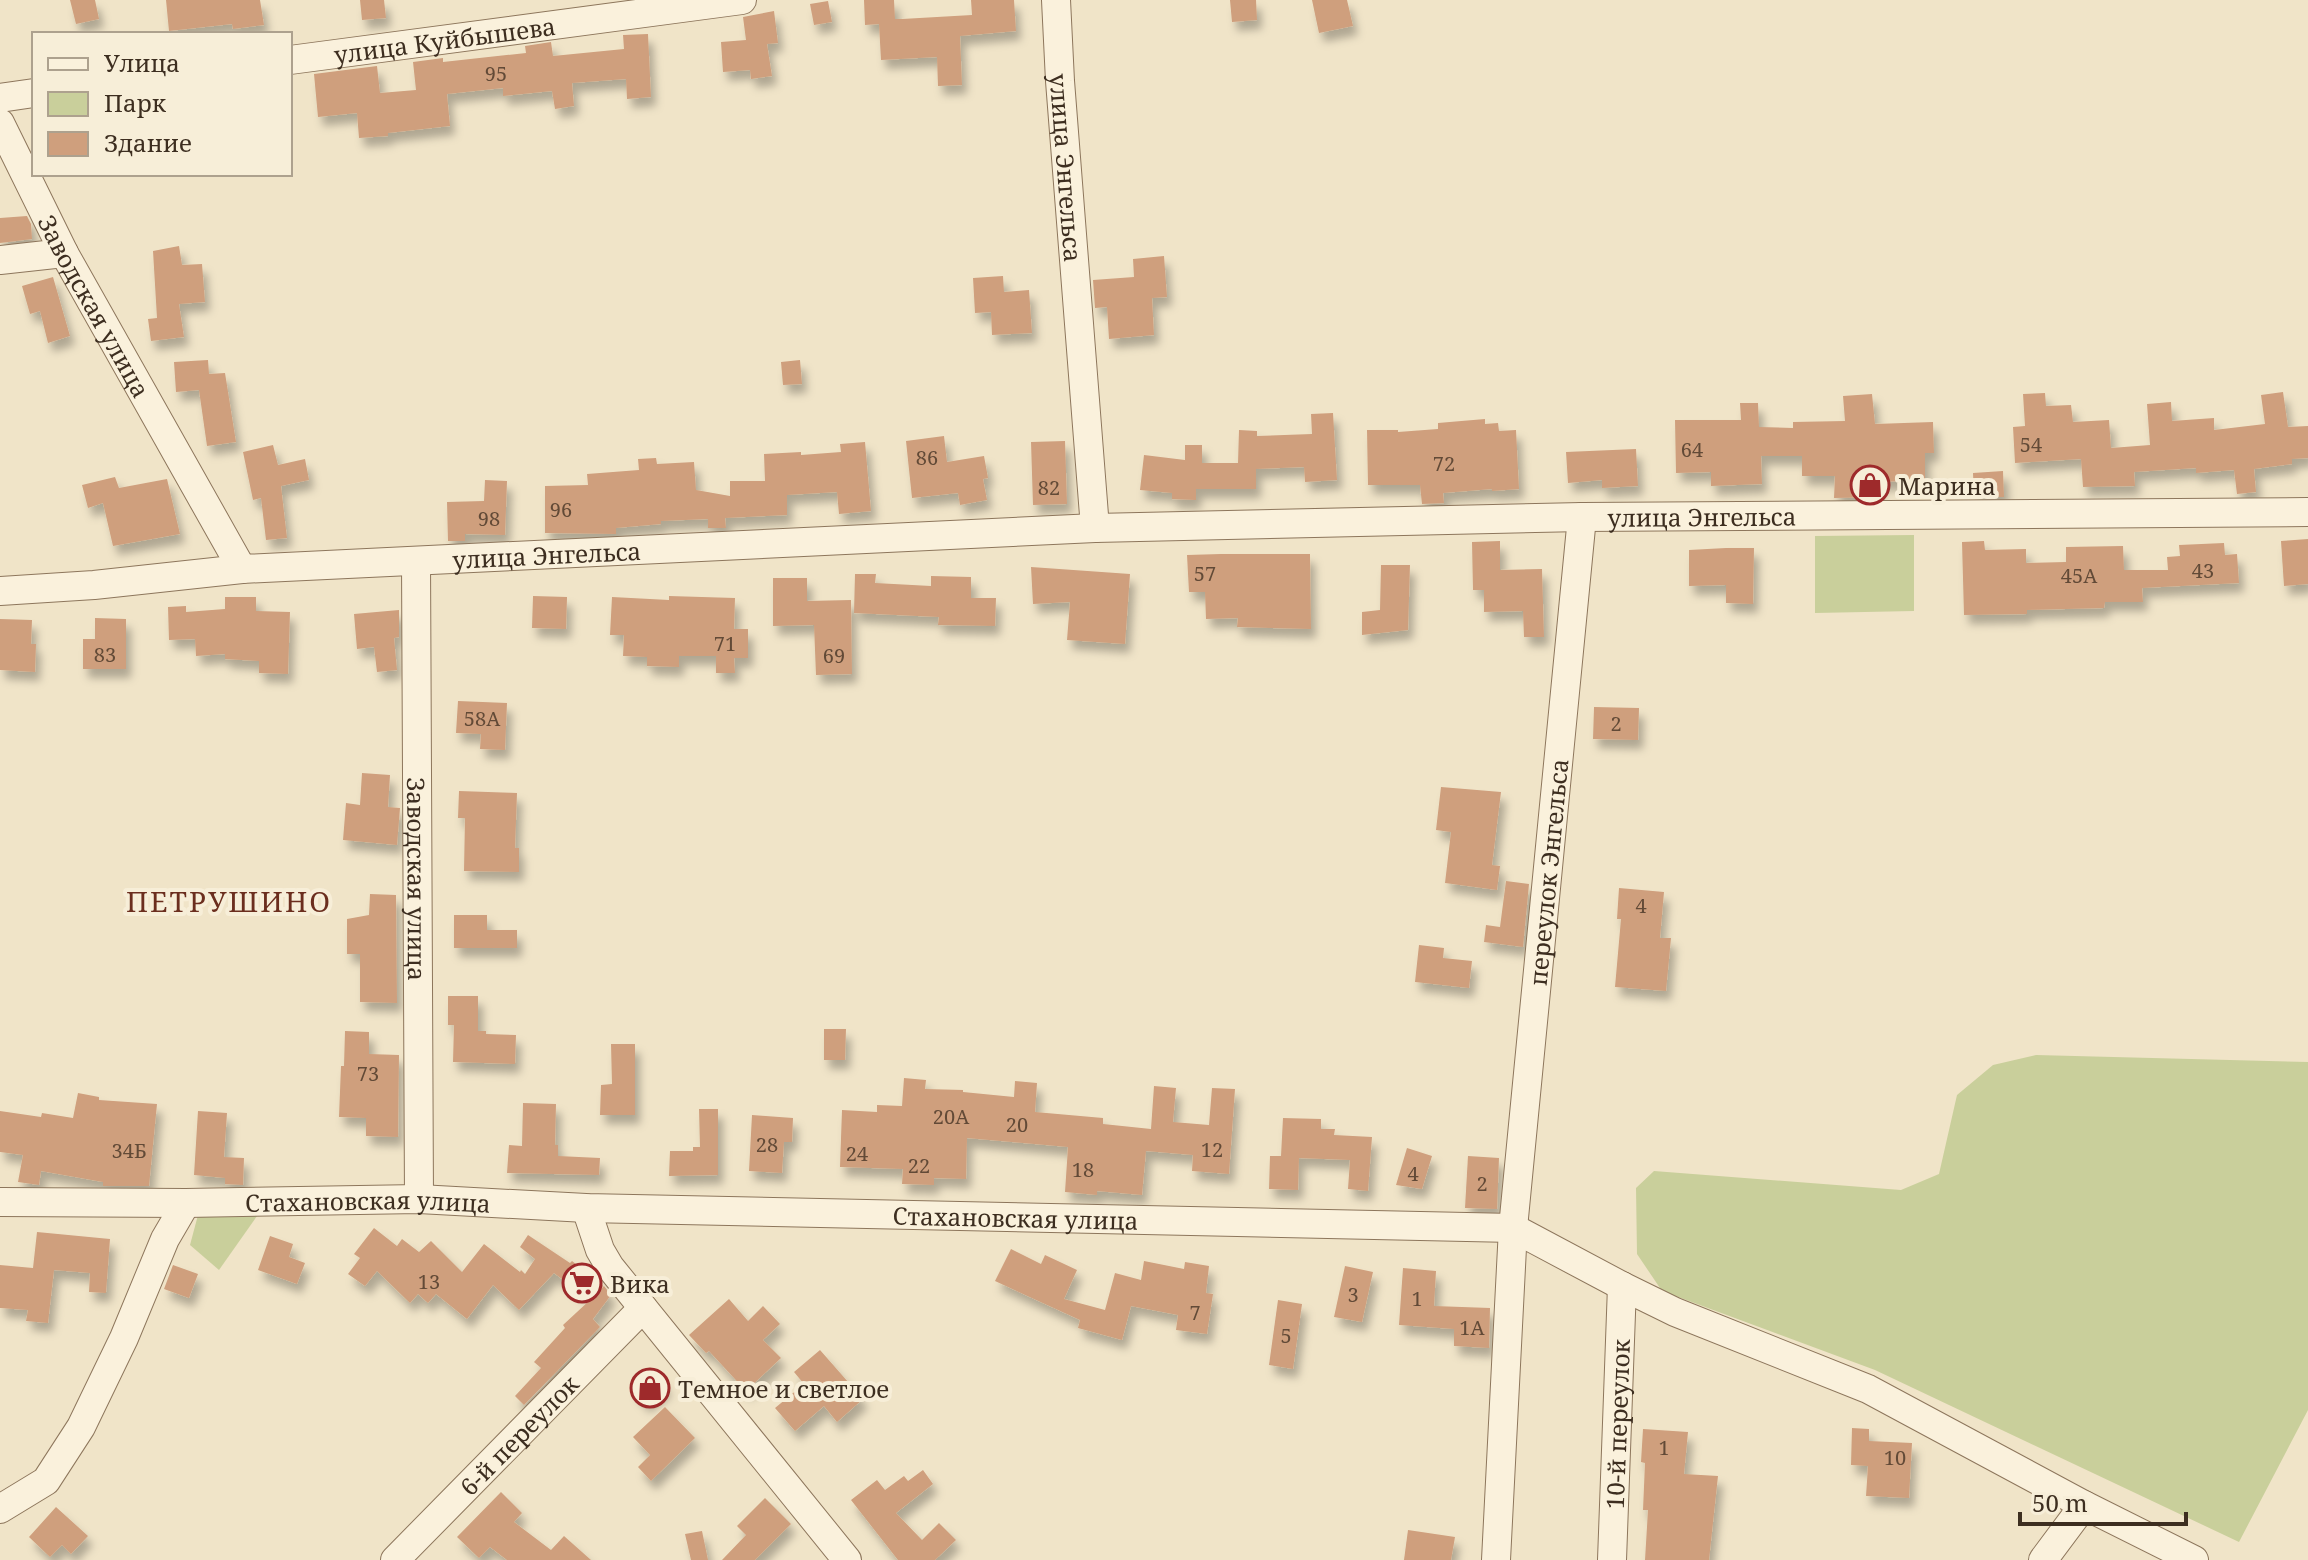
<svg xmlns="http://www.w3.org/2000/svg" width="2308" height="1560" font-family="'Noto Serif',serif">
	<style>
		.green { fill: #c9cf9b }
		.building { fill: #cf9f7d; filter: url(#shadow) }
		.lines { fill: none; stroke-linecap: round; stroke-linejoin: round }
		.minor-casing { stroke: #8d765c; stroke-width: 30 }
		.minor { stroke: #faf1dc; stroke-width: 28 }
		.labels { text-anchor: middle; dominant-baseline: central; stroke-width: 8; stroke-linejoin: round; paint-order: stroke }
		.number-label { font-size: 20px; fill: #624a37 }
		.street-label { font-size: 24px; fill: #3d2e20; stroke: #f7eed8 }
		.poi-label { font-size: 24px; fill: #3d2e20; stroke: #f7eed8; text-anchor: start }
		.quarter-label { font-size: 28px; letter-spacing: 2px; fill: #6b2e1e; stroke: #f7eed8 }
	</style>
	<defs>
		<filter id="shadow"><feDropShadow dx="5" dy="9" stdDeviation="4" flood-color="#0004"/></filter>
	</defs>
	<rect width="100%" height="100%" fill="#f0e4c8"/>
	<g class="green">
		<polygon points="1914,535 1914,611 1815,613 1815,536"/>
		<polygon points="2036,1055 2308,1062 2308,1410 2239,1542 1875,1370 1662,1291 1637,1254 1636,1188 1654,1171 1901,1190 1939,1174 1957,1095 1993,1065"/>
		<polygon points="198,1215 257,1216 219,1270 190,1245"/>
	</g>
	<g class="building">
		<polygon points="70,0 95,0 99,19 76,24"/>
		<polygon points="166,0 260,0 264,25 233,29 232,24 169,31"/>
		<polygon points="360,0 384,0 386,18 362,20"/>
		<polygon points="864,0 894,0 895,19 902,19 972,15 971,0 1014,0 1016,31 960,36 962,85 938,86 937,57 881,60 879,24 865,25"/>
		<polygon points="1230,0 1256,0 1257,20 1232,22"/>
		<polygon points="1312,0 1347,0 1353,26 1319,33"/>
		<polygon points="828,1 832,22 814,25 810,4"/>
		<polygon points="774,11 778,43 767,44 772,76 751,79 750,70 723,72 721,42 746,40 743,17"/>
		<polygon points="648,34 651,97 627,99 626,79 572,83 574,106 555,109 552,91 503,96 503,88 447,94 450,126 388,133 388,136 359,138 357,113 318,117 314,74 377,66 380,93 416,90 413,62 443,58 443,62 526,53 525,46 551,42 553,56 624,49 623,35"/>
		<polygon points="27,216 31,224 32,239 0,243 0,218"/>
		<polygon points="179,246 182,265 202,264 205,302 179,304 184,337 151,341 148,319 157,318 153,251"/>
		<polygon points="1164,256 1167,297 1152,298 1154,335 1109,339 1107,307 1095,308 1093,280 1134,277 1133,259"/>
		<polygon points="1003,276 1004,292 1029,290 1032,333 992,335 991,312 975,313 973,278"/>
		<polygon points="53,277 70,336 48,343 40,311 30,314 22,286"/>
		<polygon points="208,360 209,374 225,373 236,442 207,446 199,390 176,392 174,362"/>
		<polygon points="800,360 802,384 783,385 781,362"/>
		<polygon points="2283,392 2288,427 2308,426 2308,458 2292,459 2292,464 2254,469 2256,492 2237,494 2234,470 2196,473 2196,468 2134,472 2135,486 2083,487 2081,459 2015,463 2013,427 2025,426 2023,394 2045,393 2046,406 2071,405 2073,422 2109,420 2111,448 2150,445 2147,404 2171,402 2172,421 2214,418 2214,430 2265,424 2261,395"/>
		<polygon points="1872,394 1875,424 1933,422 1934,453 1925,453 1925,480 1877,482 1878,497 1834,498 1835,476 1802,476 1802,456 1761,456 1762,484 1711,486 1711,472 1676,473 1675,420 1741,420 1740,403 1758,403 1759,427 1793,428 1793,422 1845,421 1843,396"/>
		<polygon points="1333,413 1337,480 1305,482 1304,467 1256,469 1256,489 1196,489 1196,500 1172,499 1172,493 1140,490 1144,455 1185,460 1185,445 1202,445 1202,463 1238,463 1239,430 1257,431 1257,436 1312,434 1311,414"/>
		<polygon points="1485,419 1485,424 1498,423 1499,431 1516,430 1519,489 1492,491 1492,489 1443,493 1444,503 1422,504 1420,485 1368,485 1367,430 1398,430 1398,432 1438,429 1438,423"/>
		<polygon points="944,436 947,462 984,456 988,478 983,479 987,500 960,505 958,493 912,498 906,441"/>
		<polygon points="1065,441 1067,504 1033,505 1031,442"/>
		<polygon points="865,442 871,511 839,514 837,492 787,495 787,515 725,518 726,528 708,528 708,519 661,521 661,524 616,528 616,534 545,533 545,486 588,485 587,474 639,470 638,459 656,458 657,464 694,462 696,490 730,496 730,481 765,481 764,454 801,452 801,455 841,452 840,444"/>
		<polygon points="273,445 278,465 305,459 309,480 281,486 287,538 266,540 261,498 253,500 243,452"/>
		<polygon points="1636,449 1638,486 1602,488 1602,480 1568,483 1566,452"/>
		<polygon points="2003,471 2004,497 1974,497 1973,473"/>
		<polygon points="115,477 119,488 167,479 180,534 113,546 103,503 88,508 82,485"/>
		<polygon points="485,480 507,481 505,535 465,534 465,541 448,541 447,502 484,501"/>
		<polygon points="2308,539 2308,584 2284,586 2281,541"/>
		<polygon points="1500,541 1500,570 1542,569 1544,637 1524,637 1523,611 1484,612 1484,590 1473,590 1472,542"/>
		<polygon points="1984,541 1985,550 2026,549 2026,563 2066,562 2066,547 2123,546 2124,570 2168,570 2167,557 2180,556 2179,545 2224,543 2225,555 2237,554 2239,583 2142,588 2143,602 2105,602 2104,608 2027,610 2027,614 1964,615 1962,542"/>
		<polygon points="1726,548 1754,548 1753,604 1726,603 1726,585 1689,586 1689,550"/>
		<polygon points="1221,554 1310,554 1311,629 1237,627 1238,618 1206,619 1205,592 1189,592 1187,555"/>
		<polygon points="1381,565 1410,565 1408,630 1362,635 1362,612 1380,610"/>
		<polygon points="1031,567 1130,574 1125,644 1067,640 1070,602 1033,604"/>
		<polygon points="855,574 876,574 875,583 931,586 931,576 971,577 971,598 996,598 995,626 938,625 939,617 854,613"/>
		<polygon points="773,578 807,578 807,601 851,600 852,674 816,675 814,625 773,626"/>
		<polygon points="533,596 567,597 566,629 532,628"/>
		<polygon points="669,596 735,598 734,629 748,629 748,658 734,658 735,673 716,673 716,656 679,656 679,667 647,666 647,657 623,656 624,635 610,635 612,597 669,600"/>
		<polygon points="225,597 256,597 256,611 290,612 288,674 259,673 259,661 225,659 225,654 196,656 195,639 169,640 168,607 186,606 186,612 225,609"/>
		<polygon points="399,610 399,637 394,638 397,670 377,672 374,647 357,649 354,614"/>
		<polygon points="95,618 126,619 126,669 83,669 83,639 95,639"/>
		<polygon points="0,619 32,620 31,644 36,644 35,672 0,670"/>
		<polygon points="458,701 507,703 505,750 480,749 481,734 456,733"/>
		<polygon points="1594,707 1639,708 1638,740 1593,739"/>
		<polygon points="362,773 390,775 388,807 400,808 397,845 343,840 346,803 360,805"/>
		<polygon points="1441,787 1501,792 1492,865 1500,866 1497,890 1445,883 1451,832 1436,830"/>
		<polygon points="459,791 517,793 515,848 519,848 519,872 464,871 465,818 458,818"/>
		<polygon points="1506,881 1529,884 1523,947 1484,942 1486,925 1500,927"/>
		<polygon points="1619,888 1664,892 1660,938 1671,938 1666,991 1615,987 1621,919 1617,919"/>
		<polygon points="370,894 396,895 397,1003 360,1002 360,954 347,954 347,919 369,915"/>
		<polygon points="454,915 487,915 487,930 517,930 517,948 454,948"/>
		<polygon points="1419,945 1444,948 1443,958 1472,961 1469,988 1415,982"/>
		<polygon points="448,996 478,996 478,1031 486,1031 486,1034 516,1035 515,1064 453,1062 454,1025 448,1025"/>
		<polygon points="824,1029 846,1029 845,1060 824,1060"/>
		<polygon points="345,1031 369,1032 369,1054 399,1055 398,1137 366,1136 366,1118 339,1117 341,1066 344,1066"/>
		<polygon points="611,1044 635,1044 635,1115 600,1115 601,1085 612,1084"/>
		<polygon points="904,1078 926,1080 925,1089 963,1090 963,1092 1014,1097 1015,1081 1037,1083 1035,1112 1103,1118 1103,1124 1151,1129 1154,1086 1176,1088 1173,1122 1209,1125 1212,1088 1235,1089 1229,1174 1192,1171 1193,1155 1146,1151 1142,1195 1097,1191 1097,1195 1065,1192 1068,1147 967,1138 966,1179 934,1178 934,1185 902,1184 903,1169 840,1167 842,1110 877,1112 877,1105 902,1106"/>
		<polygon points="78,1093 99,1097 99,1100 157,1104 149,1186 103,1186 103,1182 41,1171 39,1185 18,1182 23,1155 0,1152 0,1111 41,1117 42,1113 73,1118"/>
		<polygon points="523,1103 556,1104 555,1145 558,1145 558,1156 600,1158 599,1175 507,1173 509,1145 522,1146"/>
		<polygon points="699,1109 718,1109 718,1175 669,1176 670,1151 693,1151 693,1147 700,1147"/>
		<polygon points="198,1111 227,1113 224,1157 244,1158 243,1185 225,1184 225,1178 194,1175"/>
		<polygon points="752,1115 793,1118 792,1142 784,1142 782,1173 749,1171"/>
		<polygon points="1283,1118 1321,1119 1321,1129 1335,1129 1334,1135 1372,1137 1368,1191 1348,1189 1350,1160 1299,1158 1298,1190 1269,1189 1270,1156 1281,1156"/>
		<polygon points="1407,1148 1432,1156 1422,1189 1396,1185"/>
		<polygon points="1468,1156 1499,1158 1497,1209 1465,1208"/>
		<polygon points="374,1228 397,1246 402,1239 419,1252 431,1241 462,1272 484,1244 520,1272 521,1270 525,1274 535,1259 520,1247 528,1235 570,1263 572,1261 602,1284 603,1286 601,1289 604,1286 611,1295 593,1319 600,1327 524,1405 515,1396 541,1368 534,1362 565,1328 563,1325 590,1300 554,1273 519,1310 493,1285 467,1319 436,1294 428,1303 418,1294 410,1303 377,1271 365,1286 348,1274 360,1258 354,1254"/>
		<polygon points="37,1232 110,1239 106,1293 89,1292 90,1273 54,1270 48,1323 26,1321 28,1310 0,1308 0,1265 33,1268"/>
		<polygon points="270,1236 293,1244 289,1257 305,1263 297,1284 258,1270"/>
		<polygon points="1011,1249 1041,1264 1045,1255 1077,1270 1064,1299 1105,1310 1115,1273 1141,1280 1144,1261 1184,1269 1185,1262 1209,1266 1206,1293 1213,1294 1207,1334 1176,1330 1178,1315 1131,1306 1122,1340 1078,1328 1080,1320 995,1281"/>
		<polygon points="173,1265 198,1274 189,1298 164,1289"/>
		<polygon points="1345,1266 1373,1272 1362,1322 1334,1317"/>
		<polygon points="1403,1268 1436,1271 1434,1306 1490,1308 1489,1348 1454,1346 1454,1329 1399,1325"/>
		<polygon points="729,1299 748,1321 763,1306 780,1324 763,1340 781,1358 746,1391 709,1351 706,1353 689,1335"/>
		<polygon points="1278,1300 1302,1304 1293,1369 1269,1365"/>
		<polygon points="820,1350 863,1399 837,1422 824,1406 795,1431 775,1408 804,1384 794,1372"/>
		<polygon points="654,1371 667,1387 645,1404 632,1389"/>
		<polygon points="665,1407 695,1438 651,1481 638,1467 650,1455 633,1437"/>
		<polygon points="1852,1428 1869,1429 1869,1441 1912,1443 1909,1498 1866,1496 1868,1466 1851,1465"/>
		<polygon points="1643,1429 1688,1432 1684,1474 1718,1476 1709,1560 1645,1560 1648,1510 1643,1510 1645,1463 1641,1462"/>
		<polygon points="923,1470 933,1484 896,1513 922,1540 939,1523 956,1540 935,1560 898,1560 851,1500 877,1480 885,1490 904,1476 908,1481"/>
		<polygon points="501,1492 522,1513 514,1522 551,1550 564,1536 591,1560 507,1560 490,1547 479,1558 457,1537"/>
		<polygon points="765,1498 791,1524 755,1560 722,1560 746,1535 737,1526"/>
		<polygon points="56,1507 88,1536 71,1554 62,1545 50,1557 29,1537"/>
		<polygon points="1408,1530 1455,1537 1451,1560 1404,1560"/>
		<polygon points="702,1531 708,1560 691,1560 685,1534"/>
	</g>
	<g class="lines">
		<defs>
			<g id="minor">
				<path id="s1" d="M1056,0L1060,81L1095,528"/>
				<path id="s2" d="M290,60L742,0"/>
				<polyline points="0,98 34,93"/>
				<path id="s3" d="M0,123L64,253L242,569"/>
				<polyline points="0,260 64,253"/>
				<path id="s4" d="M416,561L419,1199"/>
				<path id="s5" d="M0,591L94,585L242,569L1095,528L1582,517L2308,512"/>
				<path id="s6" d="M0,1202L186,1203L419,1199L586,1208L1513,1228L1622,1286L1675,1312L1868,1389L2084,1505L2194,1560"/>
				<polyline points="586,1208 600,1250 610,1267 847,1560"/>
				<polyline points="0,1509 46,1481 81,1427 124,1338 165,1239 186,1203"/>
				<path id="s7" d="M395,1560L643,1308"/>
				<path id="s8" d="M1496,1560L1513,1228L1582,517"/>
				<path id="s9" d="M1612,1560L1622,1286"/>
				<polyline points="2043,1560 2084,1505"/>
			</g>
		</defs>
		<use href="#minor" class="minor-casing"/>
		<use href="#minor" class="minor"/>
	</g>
	<defs>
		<symbol id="shop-ring" viewBox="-11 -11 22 22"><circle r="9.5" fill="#f7eed8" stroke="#9e2a2b" stroke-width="1.5"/><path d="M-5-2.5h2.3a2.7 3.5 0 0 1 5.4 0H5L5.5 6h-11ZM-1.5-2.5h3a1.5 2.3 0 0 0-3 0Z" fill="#9e2a2b"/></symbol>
		<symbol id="supermarket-ring" viewBox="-11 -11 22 22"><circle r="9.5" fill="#f7eed8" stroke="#9e2a2b" stroke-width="1.5"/><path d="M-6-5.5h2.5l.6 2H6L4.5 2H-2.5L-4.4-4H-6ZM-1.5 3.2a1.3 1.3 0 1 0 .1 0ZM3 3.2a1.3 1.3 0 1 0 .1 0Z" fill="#9e2a2b"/></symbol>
	</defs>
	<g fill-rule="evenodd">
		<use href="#shop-ring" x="1848" y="463" width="44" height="44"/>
		<use href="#supermarket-ring" x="560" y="1261" width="44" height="44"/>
		<use href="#shop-ring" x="628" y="1366" width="44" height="44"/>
	</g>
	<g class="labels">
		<g class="number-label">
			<text x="496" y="73">95</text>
			<text x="2031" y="444">54</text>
			<text x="1692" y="449">64</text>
			<text x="927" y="457">86</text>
			<text x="1444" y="463">72</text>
			<text x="1049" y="487">82</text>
			<text x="561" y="509">96</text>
			<text x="489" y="518">98</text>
			<text x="2203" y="570">43</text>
			<text x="1205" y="573">57</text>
			<text x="2079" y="575">45А</text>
			<text x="725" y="643">71</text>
			<text x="105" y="654">83</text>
			<text x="834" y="655">69</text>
			<text x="482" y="718">58А</text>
			<text x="1616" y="723">2</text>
			<text x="1641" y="905">4</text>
			<text x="368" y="1073">73</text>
			<text x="951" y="1116">20А</text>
			<text x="1017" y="1124">20</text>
			<text x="767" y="1144">28</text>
			<text x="1212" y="1149">12</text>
			<text x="129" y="1150">34Б</text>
			<text x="857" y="1153">24</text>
			<text x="919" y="1165">22</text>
			<text x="1083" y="1169">18</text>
			<text x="1413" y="1173">4</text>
			<text x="1482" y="1183">2</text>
			<text x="429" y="1281">13</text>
			<text x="1353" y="1294">3</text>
			<text x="1417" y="1298">1</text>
			<text x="1195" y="1312">7</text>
			<text x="1472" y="1327">1А</text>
			<text x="1286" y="1335">5</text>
			<text x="1664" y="1447">1</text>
			<text x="1895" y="1457">10</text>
		</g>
		<g class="street-label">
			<text stroke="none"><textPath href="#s2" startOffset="156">улица Куйбышева</textPath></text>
			<text stroke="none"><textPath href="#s1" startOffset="168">улица Энгельса</textPath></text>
			<text stroke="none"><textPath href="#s3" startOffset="206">Заводская улица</textPath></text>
			<text stroke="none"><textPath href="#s5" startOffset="1704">улица Энгельса</textPath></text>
			<text stroke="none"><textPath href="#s5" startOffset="548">улица Энгельса</textPath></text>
			<text stroke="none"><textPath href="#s8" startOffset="690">переулок Энгельса</textPath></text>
			<text stroke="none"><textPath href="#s4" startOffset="318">Заводская улица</textPath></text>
			<text stroke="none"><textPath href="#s6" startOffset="368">Стахановская улица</textPath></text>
			<text stroke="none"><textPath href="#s6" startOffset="1016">Стахановская улица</textPath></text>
			<text stroke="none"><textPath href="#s9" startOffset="136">10-й переулок</textPath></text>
			<text stroke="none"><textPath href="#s7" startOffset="176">6-й переулок</textPath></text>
		</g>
		<g class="poi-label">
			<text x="1898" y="485">Марина</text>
			<text x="610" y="1283">Вика</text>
			<text x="678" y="1388">Темное и светлое</text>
		</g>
		<g class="quarter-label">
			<text x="229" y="901">ПЕТРУШИНО</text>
		</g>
	</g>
	<rect x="32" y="32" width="260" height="144" fill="#f7eed8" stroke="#ada18e" stroke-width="2"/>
	<rect x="48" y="58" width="40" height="12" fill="#faf1dc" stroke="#ada18e" stroke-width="2"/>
	<text x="104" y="72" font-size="24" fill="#3d2e20">Улица</text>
	<rect x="48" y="92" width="40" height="24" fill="#c9cf9b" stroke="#ada18e" stroke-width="2"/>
	<text x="104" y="112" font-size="24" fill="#3d2e20">Парк</text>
	<rect x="48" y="132" width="40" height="24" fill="#cf9f7d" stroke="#ada18e" stroke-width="2"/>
	<text x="104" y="152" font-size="24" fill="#3d2e20">Здание</text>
	<path d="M2020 1512v12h166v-12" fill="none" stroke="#3d2e20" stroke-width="4"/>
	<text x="2032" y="1512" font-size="24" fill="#3d2e20" stroke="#f7eed8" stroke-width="6" paint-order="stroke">50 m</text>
</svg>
